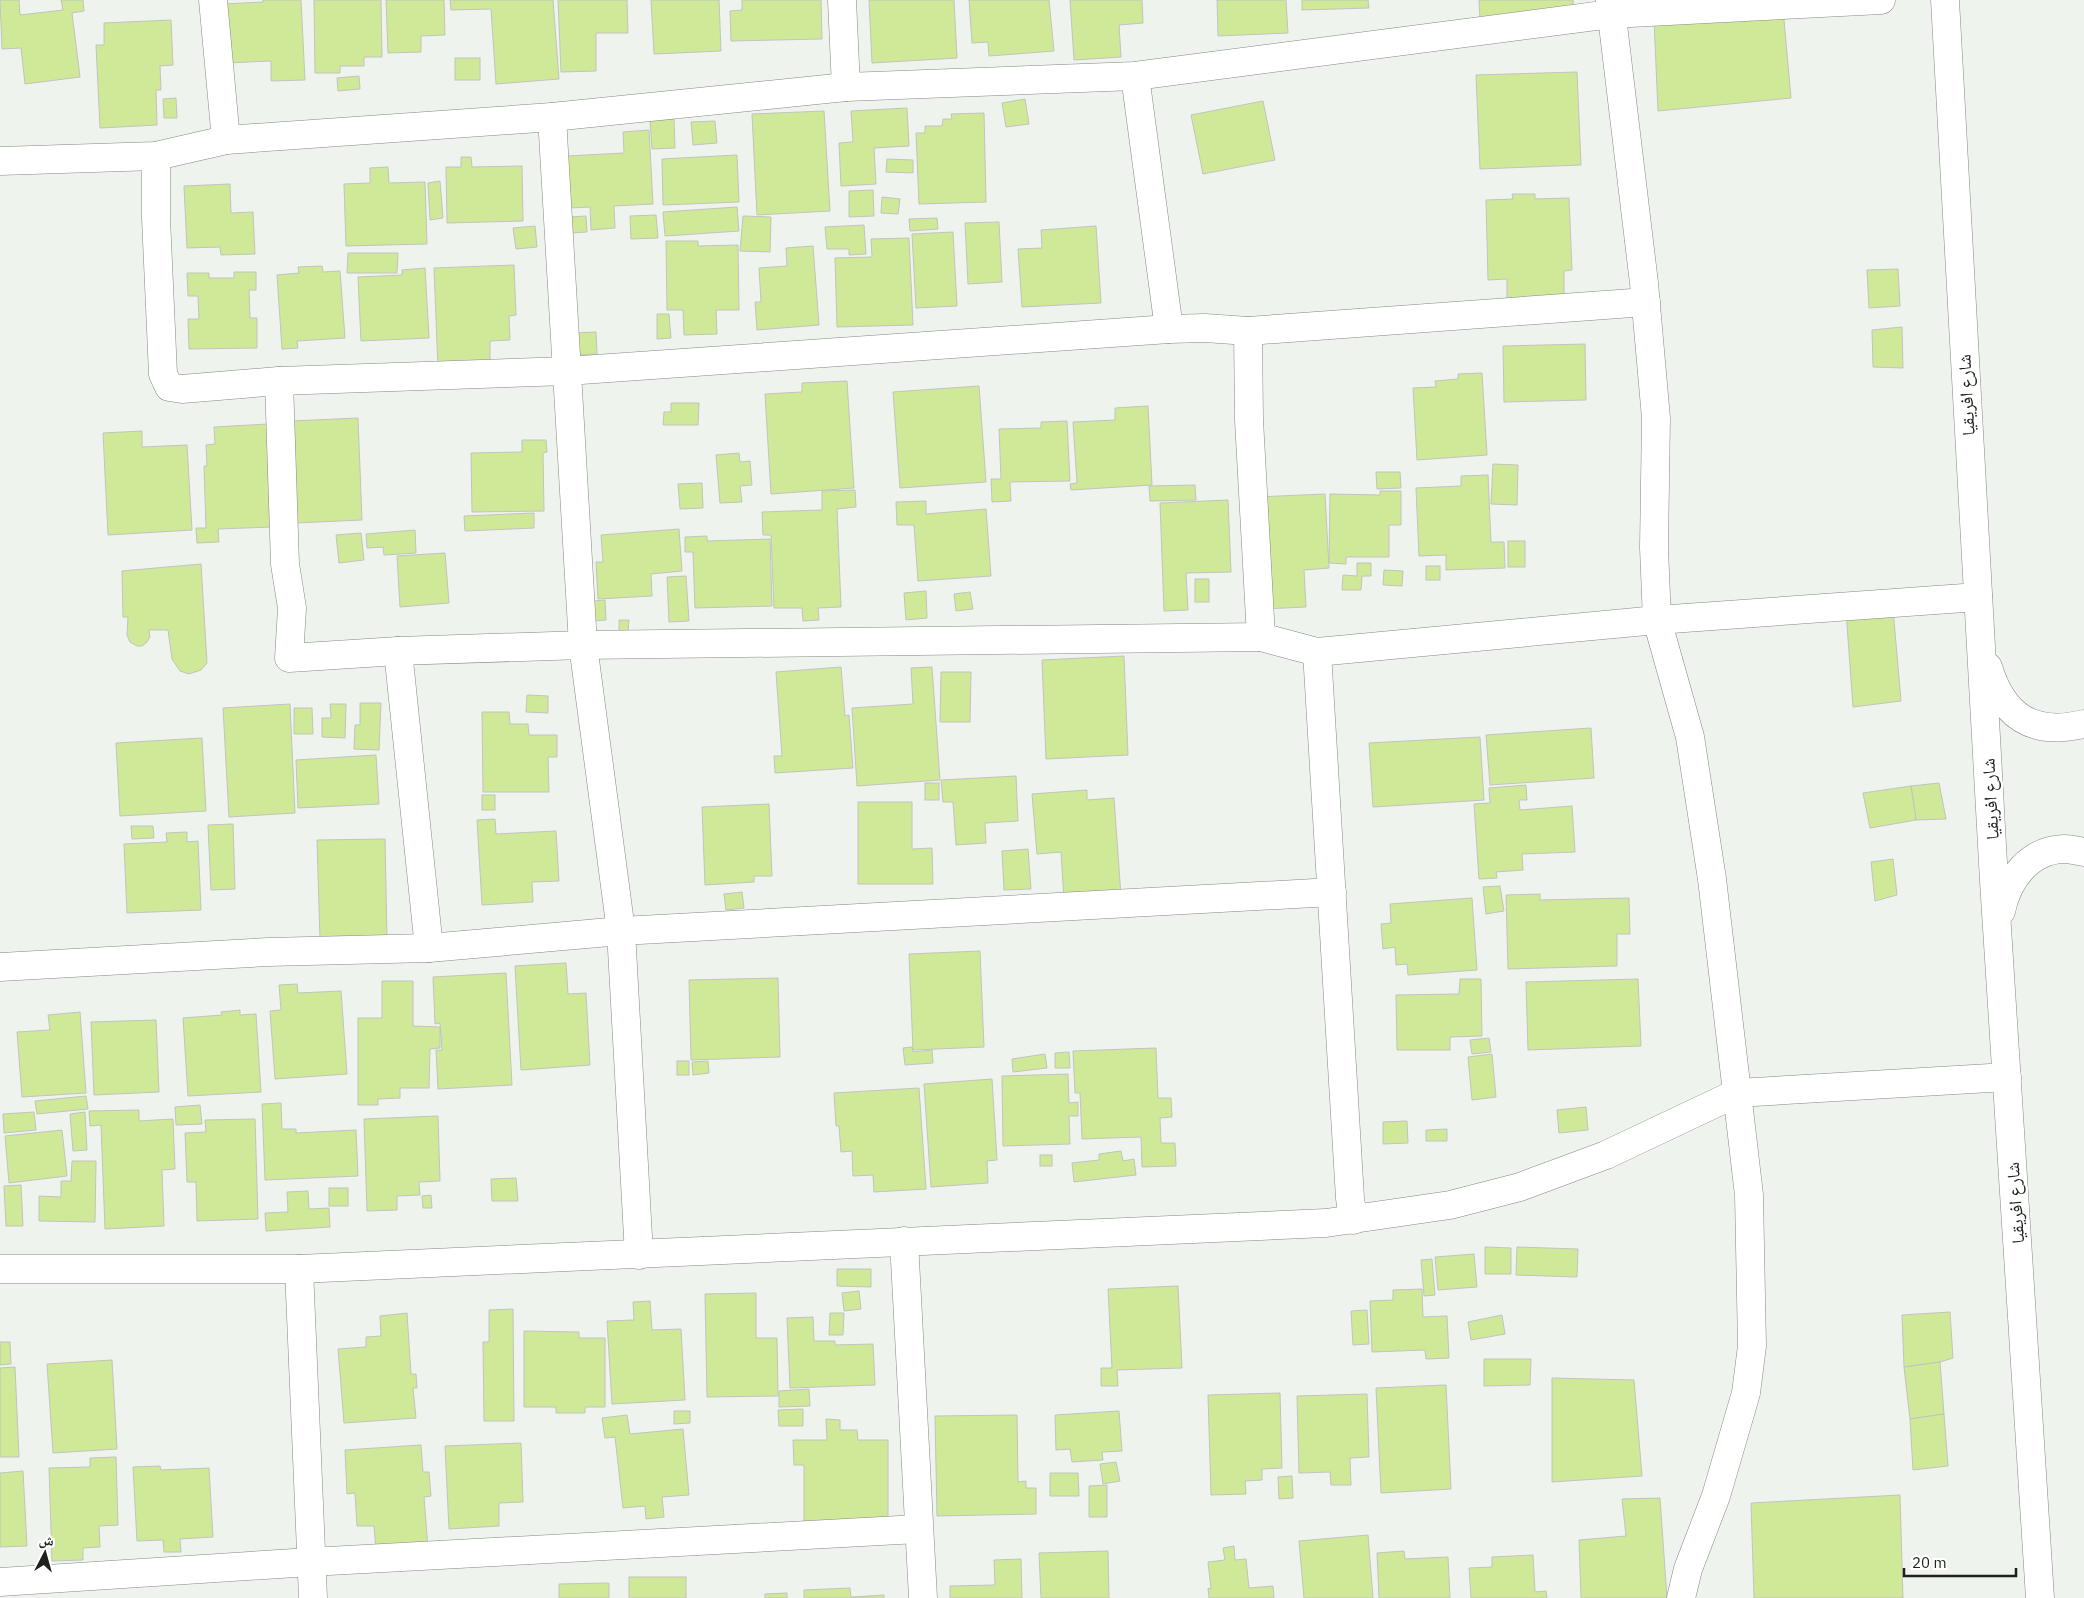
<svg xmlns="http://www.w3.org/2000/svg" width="2084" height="1598" font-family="'IBM Plex Sans','Noto Naskh Arabic',sans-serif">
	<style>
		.building { fill: #d0e998; stroke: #c2c4be }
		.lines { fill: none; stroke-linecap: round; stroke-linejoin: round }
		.street-casing { stroke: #848983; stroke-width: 29 }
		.secondary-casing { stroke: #848983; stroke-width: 29 }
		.street { stroke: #fff; stroke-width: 28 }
		.secondary { stroke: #fff; stroke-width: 28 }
		.labels { text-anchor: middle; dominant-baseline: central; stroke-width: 4.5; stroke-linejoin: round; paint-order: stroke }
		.street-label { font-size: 18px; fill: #1e201e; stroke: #fefffe }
	</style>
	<rect width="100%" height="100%" fill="#eef3ed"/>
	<g class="building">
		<polygon points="0,0 19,0 20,15 63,10 61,0 83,0 84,11 72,13 80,77 25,84 21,48 2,49"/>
		<polygon points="263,0 301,0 305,80 271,81 271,61 227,63 224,4 263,2"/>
		<polygon points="314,0 381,0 382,57 364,57 364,66 340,66 340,73 315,73"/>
		<polygon points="386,0 444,0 445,35 421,36 421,52 388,53"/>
		<polygon points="450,0 553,0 559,79 496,84 491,9 451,10"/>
		<polygon points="558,0 627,0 628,33 596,33 596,71 561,72"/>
		<polygon points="651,0 719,0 721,51 654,54"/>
		<polygon points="742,0 821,0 822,39 731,41 730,11 742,10"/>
		<polygon points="869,0 954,0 957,58 872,63"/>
		<polygon points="969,0 1049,0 1054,51 989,56 988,42 972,43"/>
		<polygon points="1070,0 1142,0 1143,23 1119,25 1121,57 1074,60"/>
		<polygon points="1217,0 1286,0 1288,33 1218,36"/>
		<polygon points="1302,0 1368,0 1369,8 1302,10"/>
		<polygon points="1479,0 1573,0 1574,17 1480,21"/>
		<polygon points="1783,9 1791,98 1658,111 1654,20"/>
		<polygon points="171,20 173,65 160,66 161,90 156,90 157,125 100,128 96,45 104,45 104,23"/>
		<rect x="455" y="58" width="25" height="22"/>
		<polygon points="1577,72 1581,165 1480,169 1476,75"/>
		<polygon points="359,76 360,89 338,91 337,78"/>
		<polygon points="176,98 177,118 164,118 163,99"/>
		<polygon points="1025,99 1029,124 1006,127 1002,103"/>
		<polygon points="1263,101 1275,160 1203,174 1191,115"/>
		<polygon points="907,108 909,146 874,148 876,184 841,186 839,143 853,142 851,111"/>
		<polygon points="824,111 830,211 757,215 752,114"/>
		<polygon points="984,113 986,202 919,204 916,133 925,133 925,126 942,126 943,119 952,119 951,114"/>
		<polygon points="674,119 675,148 652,149 650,121"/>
		<polygon points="715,121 717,143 693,145 691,122"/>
		<polygon points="649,130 653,204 614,206 615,228 591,230 590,207 569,208 567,156 624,153 623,132"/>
		<polygon points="737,155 739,202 663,205 662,159"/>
		<polygon points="461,157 471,157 472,167 522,166 523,221 447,223 446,167 461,167"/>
		<polygon points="887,159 913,160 913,173 886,172"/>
		<polygon points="388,167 389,183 425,182 427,244 346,246 344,184 370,183 370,168"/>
		<polygon points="440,181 443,218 430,220 428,183"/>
		<polygon points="230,184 231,213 253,212 255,254 221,255 220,247 187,248 184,186"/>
		<polygon points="873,190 874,216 849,217 849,191"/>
		<polygon points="1512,194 1535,194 1535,199 1569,198 1572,270 1564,271 1564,299 1507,301 1507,279 1488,280 1486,200 1513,199"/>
		<polygon points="882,197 900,199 898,214 881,213"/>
		<polygon points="737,207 739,231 665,236 663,212"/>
		<polygon points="656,215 658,238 631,239 630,216"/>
		<polygon points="586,216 587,232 570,233 569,217"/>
		<polygon points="743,216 771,217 770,252 740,251"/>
		<polygon points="937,218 938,229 910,231 909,219"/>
		<polygon points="999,222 1002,282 968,284 965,223"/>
		<polygon points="864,225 866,254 849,255 849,249 827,249 825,227"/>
		<polygon points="535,226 537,247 516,249 513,228"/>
		<polygon points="1096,226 1101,303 1022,307 1018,249 1042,248 1041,230"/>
		<polygon points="953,232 957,306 916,308 912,234"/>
		<polygon points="909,238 913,325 837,327 835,258 872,257 871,239"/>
		<polygon points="666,241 698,241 698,246 738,245 739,310 716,310 717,334 684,335 683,310 667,310"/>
		<polygon points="813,246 819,325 757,330 755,302 761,302 759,268 787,266 786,248"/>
		<polygon points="348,253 398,253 397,273 347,273"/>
		<polygon points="514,265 516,315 509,316 510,340 490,341 490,367 438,369 434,268"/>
		<polygon points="322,266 323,272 340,271 345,338 297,341 298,348 282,349 277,275 299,273 298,267"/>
		<polygon points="425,268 429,338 361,341 358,277 402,275 402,270"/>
		<polygon points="1898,269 1900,306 1869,308 1867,270"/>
		<polygon points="234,272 256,272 256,290 249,290 250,318 257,318 257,348 189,349 188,319 199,319 198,296 188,296 187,273 209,273 209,278 234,278"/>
		<polygon points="657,314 669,314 671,338 657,339"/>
		<polygon points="1902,327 1903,368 1873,367 1872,330"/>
		<polygon points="596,332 597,354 574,355 574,333"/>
		<polygon points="1585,344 1586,400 1504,402 1503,346"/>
		<polygon points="1482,373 1487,455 1417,460 1413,388 1436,387 1435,381 1458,379 1458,374"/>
		<polygon points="847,381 854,488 771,494 765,394 802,392 802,383"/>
		<polygon points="979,386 986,482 900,488 893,392"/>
		<polygon points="671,403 699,403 698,425 663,425 664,412 671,412"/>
		<polygon points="1148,406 1152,485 1071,490 1070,484 1077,483 1073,422 1115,420 1115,408"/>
		<polygon points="358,418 362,520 295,523 291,421"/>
		<polygon points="1067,421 1070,481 1010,482 1011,501 992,502 991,479 1001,479 999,429 1041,428 1041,422"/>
		<polygon points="268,424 272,527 218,529 219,542 197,543 196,528 206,528 204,466 207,466 206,445 215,444 214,427"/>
		<polygon points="142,431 142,447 187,445 192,530 108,535 103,433"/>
		<polygon points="522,440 546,440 547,452 543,453 544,511 472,512 471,453 522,452"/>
		<polygon points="739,453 740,462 750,461 752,485 740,486 742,502 720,503 716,455"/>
		<polygon points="1493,464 1518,465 1517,505 1491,504"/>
		<polygon points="1376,472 1400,472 1401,488 1377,489"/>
		<polygon points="1488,475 1491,542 1504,542 1505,568 1446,570 1446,555 1419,556 1416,488 1461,486 1461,476"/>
		<polygon points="702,483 703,508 680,509 678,484"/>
		<polygon points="1195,485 1196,500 1150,501 1149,486"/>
		<polygon points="855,490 856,507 837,509 841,607 818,608 819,620 803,621 802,608 774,608 771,535 763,535 762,512 822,510 822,491"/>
		<polygon points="1380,491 1401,491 1401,525 1389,525 1389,557 1346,557 1346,564 1329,563 1330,494 1380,495"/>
		<polygon points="1325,494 1329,568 1304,570 1306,607 1262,609 1256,497"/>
		<polygon points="1228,500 1231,572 1186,573 1188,610 1164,611 1160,503"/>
		<polygon points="926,501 926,514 986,509 991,576 918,581 914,525 897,525 896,502"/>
		<polygon points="534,513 534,528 465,531 464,516"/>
		<polygon points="679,529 682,571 651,574 652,596 598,599 596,562 603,562 601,535"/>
		<polygon points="415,530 416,553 384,555 383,547 367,548 366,534"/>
		<polygon points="361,533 364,560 339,563 336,535"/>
		<polygon points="707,536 707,541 770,539 772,606 695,608 693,552 685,552 685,537"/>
		<rect x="1508" y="541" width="17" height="26"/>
		<polygon points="445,553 449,603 400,607 397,556"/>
		<polygon points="1357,563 1371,563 1371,576 1362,576 1361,590 1342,590 1343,575 1357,576"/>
		<polygon points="201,564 207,663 201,670 189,674 180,671 172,659 168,630 149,630 150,637 147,642 142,646 137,646 130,642 127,635 128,617 123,617 122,571"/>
		<rect x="1426" y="566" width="14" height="14"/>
		<polygon points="1384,570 1403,571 1402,586 1383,585"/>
		<polygon points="686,576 689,621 669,622 667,577"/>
		<rect x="1195" y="579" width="14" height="23"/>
		<polygon points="926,591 927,618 906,620 904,593"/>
		<polygon points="970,592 973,609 956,611 954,594"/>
		<polygon points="605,600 606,620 594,621 593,601"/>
		<polygon points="1893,609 1901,701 1853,707 1846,611"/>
		<polygon points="619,620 629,620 628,632 619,631"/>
		<polygon points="1124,656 1128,755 1046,759 1042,660"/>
		<polygon points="841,667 845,716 849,715 853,768 775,773 774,756 782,756 776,672"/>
		<polygon points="932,667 940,780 857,786 852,708 913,704 911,668"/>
		<polygon points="941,672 971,672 970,722 940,722"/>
		<polygon points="527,695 548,696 548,713 526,712"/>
		<polygon points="360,703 381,703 379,750 354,749 355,725 360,725"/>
		<polygon points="290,704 295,813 229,817 223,708"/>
		<polygon points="330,704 346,704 345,738 322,737 322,718 331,718"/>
		<polygon points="294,708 312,708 313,734 294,734"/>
		<polygon points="482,712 509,712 510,724 528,724 529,735 557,735 557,757 548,757 549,792 483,792"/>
		<polygon points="1591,728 1594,778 1490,785 1486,735"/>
		<polygon points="1480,737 1484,800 1373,807 1369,743"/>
		<polygon points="202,738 206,811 120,816 116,743"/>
		<polygon points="376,755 379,804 298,808 296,760"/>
		<polygon points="1016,776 1018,821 985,823 986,843 956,845 953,802 943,802 941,780"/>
		<rect x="925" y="783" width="14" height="17"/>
		<polygon points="1939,783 1946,819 1916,820 1911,786"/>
		<polygon points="1526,785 1527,800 1519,800 1520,810 1572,806 1575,852 1522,854 1523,870 1496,872 1497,878 1479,879 1474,804 1490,803 1489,788"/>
		<polygon points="1911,786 1916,820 1870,828 1863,793"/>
		<polygon points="1087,790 1087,800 1114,798 1121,896 1064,900 1061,852 1037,854 1032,794"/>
		<rect x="482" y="795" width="13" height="15"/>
		<polygon points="858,802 912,802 912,849 932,848 933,884 858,884"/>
		<polygon points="769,804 772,876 754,876 754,882 705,885 702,807"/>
		<polygon points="495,819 496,834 556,831 559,881 532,882 533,902 482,905 477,820"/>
		<polygon points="233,824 235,889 211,890 208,825"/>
		<polygon points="131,826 153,826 154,838 132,839"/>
		<polygon points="187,832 187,842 198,841 201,910 127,913 124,844 167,842 166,833"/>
		<polygon points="385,839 387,939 320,940 317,840"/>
		<polygon points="1028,849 1031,889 1004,890 1002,851"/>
		<polygon points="1893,859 1897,895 1875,901 1871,862"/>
		<polygon points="1500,886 1504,911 1486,914 1483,887"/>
		<polygon points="742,892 744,908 726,910 724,894"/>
		<polygon points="1540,894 1540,900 1629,898 1630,934 1617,934 1617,966 1508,969 1506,895"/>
		<polygon points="1472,898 1477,970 1408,975 1407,964 1396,965 1395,947 1383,949 1381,924 1391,923 1390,904"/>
		<polygon points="980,951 984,1047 913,1050 909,954"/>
		<polygon points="566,963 568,994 586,993 590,1065 521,1070 515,966"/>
		<polygon points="506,973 512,1085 438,1089 436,1050 442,1050 440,1023 435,1024 433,977"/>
		<polygon points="778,978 780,1057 691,1060 689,980"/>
		<polygon points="1460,979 1481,979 1482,1036 1450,1037 1450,1050 1397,1050 1396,995 1459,994"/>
		<polygon points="1638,979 1641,1046 1528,1050 1526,982"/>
		<polygon points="382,981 413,981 413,1026 440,1027 440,1048 430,1049 429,1088 400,1088 400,1098 378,1099 378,1105 358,1105 358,1018 382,1018"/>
		<polygon points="297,984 298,993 341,991 347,1074 275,1079 270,1011 281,1010 279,985"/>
		<polygon points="240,1010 240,1015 256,1014 261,1092 188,1096 183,1018 222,1015 221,1012"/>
		<polygon points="80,1012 86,1093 22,1097 17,1032 50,1030 48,1015"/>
		<polygon points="156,1020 159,1092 94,1095 91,1022"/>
		<polygon points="1489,1038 1491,1052 1472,1054 1470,1040"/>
		<polygon points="912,1047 913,1052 932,1050 933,1063 905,1065 903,1048"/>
		<polygon points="1156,1048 1158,1098 1171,1098 1172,1117 1160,1118 1161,1143 1175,1143 1176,1166 1142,1167 1141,1137 1082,1139 1080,1093 1075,1093 1073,1051"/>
		<polygon points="1069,1052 1070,1068 1055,1068 1055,1053"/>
		<polygon points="1045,1054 1047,1068 1013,1072 1012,1059"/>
		<polygon points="1492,1054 1496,1097 1472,1100 1468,1057"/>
		<rect x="677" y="1061" width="12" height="14"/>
		<polygon points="708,1061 709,1073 693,1075 692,1062"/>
		<polygon points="1068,1074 1069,1103 1078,1102 1078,1116 1069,1116 1070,1144 1003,1146 1002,1076"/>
		<polygon points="992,1079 997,1160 987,1161 988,1183 931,1187 924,1084"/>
		<polygon points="919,1088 926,1189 874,1192 873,1175 853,1176 852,1151 841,1152 839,1126 836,1126 834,1093"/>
		<polygon points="86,1096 88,1109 37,1114 35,1101"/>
		<polygon points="281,1103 282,1129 296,1129 296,1133 356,1130 358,1176 265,1180 262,1104"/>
		<polygon points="200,1105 202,1124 176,1125 175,1107"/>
		<polygon points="1586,1107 1588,1130 1559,1133 1557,1110"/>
		<polygon points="139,1110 139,1121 173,1119 175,1169 162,1170 164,1226 105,1229 101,1125 90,1126 89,1111"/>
		<polygon points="34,1112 36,1130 4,1133 3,1114"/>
		<polygon points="85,1112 87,1150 73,1151 70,1114"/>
		<polygon points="438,1116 440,1181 419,1182 420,1195 397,1196 397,1210 367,1211 364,1119"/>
		<polygon points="255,1119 258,1219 197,1221 196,1182 187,1182 185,1133 206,1132 205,1120"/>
		<polygon points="1407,1121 1408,1143 1383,1144 1383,1122"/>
		<polygon points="1447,1129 1447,1141 1426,1141 1426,1130"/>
		<polygon points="62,1130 67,1176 9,1183 5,1136"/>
		<polygon points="1121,1151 1123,1161 1134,1159 1136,1175 1074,1182 1072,1163 1099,1160 1099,1154"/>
		<rect x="1040" y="1155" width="12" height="11"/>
		<polygon points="72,1161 96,1161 95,1222 39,1221 39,1196 61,1197 61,1181 71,1181"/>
		<polygon points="516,1178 518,1201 492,1201 491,1179"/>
		<polygon points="21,1185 23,1226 6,1226 4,1186"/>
		<rect x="329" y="1188" width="19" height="18"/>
		<polygon points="308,1191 309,1209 329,1208 330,1227 266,1231 265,1213 288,1212 287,1192"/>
		<polygon points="431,1195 432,1208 423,1208 422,1196"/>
		<polygon points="1485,1247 1511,1248 1511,1274 1485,1274"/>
		<polygon points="1517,1247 1578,1249 1577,1277 1516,1275"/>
		<polygon points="1474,1254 1477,1287 1438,1290 1435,1257"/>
		<polygon points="1432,1259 1435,1295 1424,1296 1421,1260"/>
		<polygon points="837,1269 871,1269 871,1287 837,1286"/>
		<polygon points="1178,1286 1182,1368 1117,1370 1118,1386 1101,1386 1101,1368 1112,1368 1108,1289"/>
		<polygon points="1422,1289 1423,1317 1447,1316 1449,1358 1426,1359 1425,1350 1372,1352 1370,1301 1393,1300 1393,1290"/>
		<polygon points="859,1291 861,1309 844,1311 842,1293"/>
		<polygon points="756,1293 756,1338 777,1338 778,1396 707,1397 705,1294"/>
		<polygon points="650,1301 652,1330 681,1329 685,1400 612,1404 607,1321 634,1320 633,1302"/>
		<polygon points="513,1309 514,1421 484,1421 483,1342 489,1342 489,1310"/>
		<polygon points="1367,1310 1369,1344 1353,1345 1351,1311"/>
		<polygon points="1950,1312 1953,1358 1940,1362 1904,1367 1902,1315"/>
		<polygon points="407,1313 411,1374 416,1374 417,1388 413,1388 416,1418 344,1423 338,1349 366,1347 366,1337 381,1336 380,1316"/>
		<polygon points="830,1313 844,1313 843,1335 829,1335"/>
		<polygon points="1502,1315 1505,1334 1471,1340 1468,1322"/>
		<polygon points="813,1317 814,1341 835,1341 835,1345 873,1344 875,1385 790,1388 787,1318"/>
		<polygon points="524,1331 579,1332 579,1338 605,1338 605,1407 585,1407 585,1413 556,1413 556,1407 524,1407"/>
		<polygon points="0,1342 10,1342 11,1364 0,1365"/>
		<polygon points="1484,1359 1531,1359 1530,1385 1484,1386"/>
		<polygon points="112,1360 117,1449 53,1453 47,1364"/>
		<polygon points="1940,1362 1944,1414 1910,1419 1904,1367"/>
		<polygon points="15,1367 19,1457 0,1457 0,1368"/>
		<polygon points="1552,1378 1634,1380 1642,1476 1552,1482"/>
		<polygon points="1446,1385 1451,1489 1381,1493 1376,1388"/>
		<polygon points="809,1389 810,1406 779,1407 779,1391"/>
		<polygon points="1280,1393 1282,1468 1262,1469 1262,1480 1245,1481 1246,1494 1211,1495 1208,1395"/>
		<polygon points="1367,1394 1369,1457 1350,1458 1351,1485 1331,1485 1330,1472 1299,1473 1297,1396"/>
		<polygon points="803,1409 803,1426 779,1426 778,1410"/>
		<polygon points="674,1411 690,1411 690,1423 674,1424"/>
		<polygon points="1119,1411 1122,1451 1102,1452 1103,1460 1072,1462 1070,1449 1056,1450 1055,1415"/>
		<polygon points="1944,1414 1948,1466 1913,1470 1910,1419"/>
		<polygon points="627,1415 630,1434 683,1429 689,1495 662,1497 664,1517 646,1519 645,1506 623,1508 615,1437 605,1438 602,1418"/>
		<polygon points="1017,1415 1018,1482 1026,1481 1026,1488 1036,1488 1036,1514 937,1516 935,1416"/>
		<polygon points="826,1419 840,1420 840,1430 857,1430 858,1440 888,1440 888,1528 804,1528 804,1465 794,1465 793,1440 827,1440"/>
		<polygon points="521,1443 523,1502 499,1503 499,1526 449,1529 445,1446"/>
		<polygon points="421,1445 423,1472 429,1472 431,1496 424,1497 428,1548 376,1551 374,1526 357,1526 355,1493 347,1494 345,1450"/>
		<polygon points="116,1457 118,1525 99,1526 100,1547 83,1548 83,1560 52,1561 49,1468 90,1467 90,1458"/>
		<polygon points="1116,1462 1120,1481 1103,1484 1100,1464"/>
		<polygon points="160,1466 161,1470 209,1468 213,1537 180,1539 181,1552 164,1552 163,1540 137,1541 133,1467"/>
		<polygon points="23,1471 27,1546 0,1547 0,1473"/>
		<polygon points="1050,1473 1078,1473 1079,1496 1050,1496"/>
		<polygon points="1292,1476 1293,1498 1279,1499 1278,1477"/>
		<polygon points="1107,1485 1107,1517 1089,1517 1089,1486"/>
		<polygon points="1900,1495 1903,1598 1754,1598 1751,1503"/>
		<polygon points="1660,1498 1667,1598 1581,1598 1579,1540 1626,1536 1622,1499"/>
		<polygon points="1368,1535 1373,1598 1304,1598 1299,1541"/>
		<polygon points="1234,1546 1235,1560 1246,1559 1249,1588 1273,1586 1274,1598 1209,1598 1208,1588 1211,1589 1208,1562 1225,1560 1223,1548"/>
		<polygon points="1108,1551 1109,1598 1041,1598 1039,1553"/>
		<polygon points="1404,1551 1405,1559 1448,1557 1450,1598 1379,1598 1377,1553"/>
		<polygon points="1533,1555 1535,1592 1546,1591 1547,1598 1471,1598 1469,1568 1492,1567 1492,1557"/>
		<polygon points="1021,1559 1022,1598 950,1598 950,1586 995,1585 994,1560"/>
		<rect x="629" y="1577" width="57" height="21"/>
		<polygon points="609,1583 609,1598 559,1598 559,1584"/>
		<polygon points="850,1588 851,1597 884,1595 884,1598 804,1598 804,1590"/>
		<polygon points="787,1593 787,1598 765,1598 765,1594"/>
	</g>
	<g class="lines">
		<defs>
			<g id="street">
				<polyline points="213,0 226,140"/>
				<polyline points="842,0 846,87"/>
				<polyline points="1610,0 1644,283 1656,418 1654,548 1657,620 1690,737 1712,879 1749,1195 1752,1346 1746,1393 1716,1496 1688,1569 1681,1598"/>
				<polyline points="1135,76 1169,329"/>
				<polyline points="552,117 583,645 621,931 639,1255"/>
				<polyline points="156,156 156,218 163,374 169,387 182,389 279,381 567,371 1169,329 1205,328 1248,331 1646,302"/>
				<polyline points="0,161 156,156 226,140 552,117 846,87 1135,76 1611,14 1881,0"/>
				<polyline points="1248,331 1249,420 1261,637 1317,652 1350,1198 1353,1220"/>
				<polyline points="279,381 285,564 292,608 289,658 398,651 583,645 1261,637"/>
				<polyline points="398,651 429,948"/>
				<polyline points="1317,652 1657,620 1978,597"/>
				<polyline points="0,967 268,952 429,948 621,931 1332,892"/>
				<polyline points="904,1241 923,1598"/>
				<polyline points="0,1269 299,1269 1326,1223 1450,1205 1520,1187 1606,1155 1737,1093 2007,1077"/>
				<polyline points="299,1269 313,1598"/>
				<polyline points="0,1582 310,1562 918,1529"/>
			</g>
			<g id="secondary">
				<polyline points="1945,0 1994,881 2040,1598"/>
				<path d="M1988,667C2003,717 2033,736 2084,724"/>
				<path d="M2001,911C2008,879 2029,850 2064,849C2071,849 2078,851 2084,852"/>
			</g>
		</defs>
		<use href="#street" class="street-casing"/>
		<use href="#secondary" class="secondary-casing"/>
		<use href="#street" class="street"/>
		<use href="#secondary" class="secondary"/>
	</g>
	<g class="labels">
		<g class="street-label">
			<text transform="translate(1966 395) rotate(-93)">شارع افريقيا</text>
			<text transform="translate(1990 799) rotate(-93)">شارع افريقيا</text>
			<text transform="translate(2015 1203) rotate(-94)">شارع افريقيا</text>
		</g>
	</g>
	<g transform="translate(45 1553) rotate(6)" stroke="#fefffe" stroke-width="4" paint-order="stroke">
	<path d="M0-4L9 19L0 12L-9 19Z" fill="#1e201e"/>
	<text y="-8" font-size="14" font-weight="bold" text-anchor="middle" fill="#1e201e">ش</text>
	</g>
	<path d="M1904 1568v8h112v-8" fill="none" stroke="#1e201e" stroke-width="2.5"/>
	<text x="1912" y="1568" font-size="15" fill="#1e201e" stroke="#fefffe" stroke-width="4" paint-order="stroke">20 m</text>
</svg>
